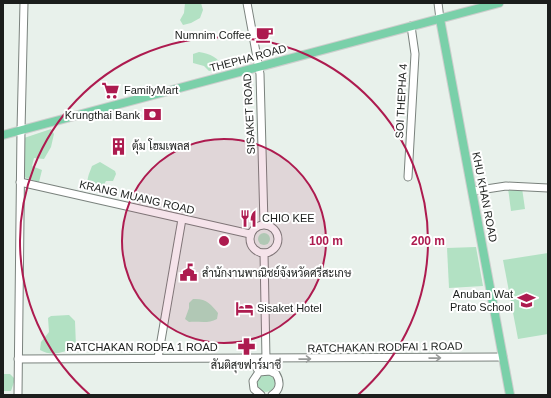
<svg xmlns="http://www.w3.org/2000/svg" width="551" height="398" font-family="Arial,Sarabun,sans-serif">
	<style>
		.green { fill: #b2e1c3 }
		.lines { fill: none; stroke-linecap: round; stroke-linejoin: round }
		.minor-casing { stroke: #7a827d; stroke-width: 9 }
		.major-casing { stroke: #cdcecd; stroke-width: 10 }
		.minor { stroke: #fff; stroke-width: 7 }
		.major { stroke: #7ad0a9; stroke-width: 8 }
		.oneway { stroke: #989a99 }
		.ring { fill: none; stroke: #ad1b4f; stroke-width: 2 }
		.labels { text-anchor: middle; dominant-baseline: central; stroke-width: 4; stroke-linejoin: round; paint-order: stroke }
		.poi-label { font-size: 11px; fill: #1b1e1c; stroke: #fff; text-anchor: start }
		.street-label { font-size: 11px; fill: #1b1e1c; stroke: #fff }
		.centre { fill: #ad1b4f; stroke: #fff; stroke-width: 2 }
		.ring-label { font-size: 12px; text-anchor: middle; font-weight: bold; fill: #ad1b4f; stroke: #fff; stroke-width: 4; stroke-linejoin: round; paint-order: stroke }
	</style>
	<rect width="100%" height="100%" fill="#e8f1eb"/>
	<g class="green">
		<polygon points="185,3 201,3 203,10 200,18 191,23 183,25 180,20 184,13"/>
		<path d="M199,52C210,54 219,57 223,68L209,71L204,66L193,63V54Z"/>
		<polygon points="51,129 54,134 51,147 44,159 34,158 32,166 42,170 39,182 26,178 23,175 24,138"/>
		<path d="M100,162L115,171L116,174L113,181H106C100,191 99,191 88,188C86,180 89,174 92,166Z"/>
		<polygon points="508,188 522,188 525,209 511,211"/>
		<circle cx="264" cy="239" r="6"/>
		<polygon points="476,247 483,286 449,288 447,248"/>
		<polygon points="548,253 548,334 518,339 503,260"/>
		<path d="M193,299C206,298 211,304 218,313L217,319C208,324 199,321 189,322L185,319L189,308V303Z"/>
		<path d="M69,315L75,321L76,347C64,352 52,357 40,350L41,342L49,332L48,318L51,316Z"/>
		<polygon points="3,374 10,374 15,379 11,391 3,391"/>
		<circle cx="266" cy="383" r="9"/>
	</g>
	<g class="lines">
		<defs>
			<g id="minor">
				<polyline points="247,3 260,74 264,224"/>
				<polyline points="438,3 440,19"/>
				<polyline points="408,177 415,54 411,26"/>
				<polyline points="20,182 250,234"/>
				<polyline points="473,191 506,186 548,188"/>
				<circle cx="264" cy="239" r="14"/>
				<polyline points="264,253 266,359"/>
				<polyline points="158,358 182,219"/>
				<polyline points="18,359 503,357"/>
				<polyline points="252,359 259,372"/>
				<polyline points="18,395 21,130 24,3"/>
				<path d="M261,395L254,389L253,381L259,372L270,371L276,374C281,382 280,390 272,395"/>
			</g>
			<g id="major">
				<polyline points="440,19 510,395"/>
				<polyline points="3,135 499,3"/>
			</g>
		</defs>
		<use href="#minor" class="minor-casing"/>
		<use href="#major" class="major-casing"/>
		<use href="#minor" class="minor"/>
		<use href="#major" class="major"/>
	</g>
	<defs><path id="oneway-shaft" d="M-6 0H5M1.5-3L5.5 0L1.5 3" fill="none" stroke-width="1.6" stroke-linecap="round" stroke-linejoin="round"/></defs>
	<g class="oneway">
		<use href="#oneway-shaft" transform="translate(435 358) rotate(-1)"/>
		<use href="#oneway-shaft" transform="translate(305 359) rotate(-1)"/>
	</g>
	<circle cx="224" cy="241" r="102" fill="#ad1b4f" fill-opacity=".12"/>
	<g class="ring">
		<circle cx="224" cy="241" r="102"/>
		<path d="M90 395A204 204 0 1 1 358 395"/>
	</g>
	<defs>
		<symbol id="cafe-bare" viewBox="-9 -9 18 18"><path d="M-5.5-4.5H6V0H3Q3 3.5 0 3.5H-2.5Q-5.5 3.5-5.5 0ZM3-3.2v2h1.7v-2ZM-6 4.5H4V6H-6Z" fill="#ad1b4f" stroke="#fff" stroke-width="2.5" paint-order="stroke"/></symbol>
		<symbol id="supermarket-bare" viewBox="-9 -9 18 18"><path d="M-6-5.5h2.5l.6 2H6L4.5 2H-2.5L-4.4-4H-6ZM-1.5 3.2a1.3 1.3 0 1 0 .1 0ZM3 3.2a1.3 1.3 0 1 0 .1 0Z" fill="#ad1b4f" stroke="#fff" stroke-width="2.5" paint-order="stroke"/></symbol>
		<symbol id="bank-bare" viewBox="-9 -9 18 18"><path d="M-6-4H6V4H-6ZM0-2.3a2.3 2.3 0 1 0 0 4.6a2.3 2.3 0 1 0 0-4.6Z" fill="#ad1b4f" stroke="#fff" stroke-width="2.5" paint-order="stroke"/></symbol>
		<symbol id="building-bare" viewBox="-9 -9 18 18"><path d="M-4-6H4V6H1V3H-1V6H-4ZM-2.5-4.3h1.7v1.8h-1.7ZM.8-4.3h1.7v1.8H.8ZM-2.5-1h1.7V.8h-1.7ZM.8-1h1.7V.8H.8Z" fill="#ad1b4f" stroke="#fff" stroke-width="2.5" paint-order="stroke"/></symbol>
		<symbol id="restaurant-bare" viewBox="-9 -9 18 18"><path d="M-5-6h1v4h1v-4h1v4h1v-4h1v5L-1.5 .5V6h-2V.5L-5-1ZM5-6V6H3V1.5H1.5Q1.5-4 5-6Z" fill="#ad1b4f" stroke="#fff" stroke-width="2.5" paint-order="stroke"/></symbol>
		<symbol id="civic-bare" viewBox="-9 -9 18 18"><path d="M-.6-6.5H3V-4.5H.6V-3L4-1V1h2V6H-6V1h2V-1L-.6-3ZM-1.2 2.5V6h2.4V2.5Z" fill="#ad1b4f" stroke="#fff" stroke-width="2.5" paint-order="stroke"/></symbol>
		<symbol id="school-bare" viewBox="-9 -9 18 18"><path d="M0-5L7-2L0 1L-7-2ZM-4 1L0 2.5L4 1V4Q0 6-4 4Z" fill="#ad1b4f" stroke="#fff" stroke-width="2.5" paint-order="stroke"/></symbol>
		<symbol id="hotel-bare" viewBox="-9 -9 18 18"><path d="M-6-4.5h1.5V1H6V5H4.5V3h-9V5H-6ZM-4 0a1.8 1.8 0 1 1 3.6 0ZM.5 0V-2.5h3Q6-2.5 6 0Z" fill="#ad1b4f" stroke="#fff" stroke-width="2.5" paint-order="stroke"/></symbol>
		<symbol id="pharmacy-bare" viewBox="-9 -9 18 18"><path d="M-2-6h4v4h4v4h-4v4h-4v-4h-4v-4h4Z" fill="#ad1b4f" stroke="#fff" stroke-width="2.5" paint-order="stroke"/></symbol>
	</defs>
	<g fill-rule="evenodd">
		<use href="#cafe-bare" x="252" y="22" width="25" height="25"/>
		<use href="#supermarket-bare" x="98" y="78" width="25" height="25"/>
		<use href="#bank-bare" x="140" y="102" width="25" height="25"/>
		<use href="#building-bare" x="106" y="134" width="25" height="25"/>
		<use href="#restaurant-bare" x="236" y="206" width="25" height="25"/>
		<use href="#civic-bare" x="176" y="260" width="25" height="25"/>
		<use href="#school-bare" x="514" y="288" width="25" height="25"/>
		<use href="#hotel-bare" x="232" y="296" width="25" height="25"/>
		<use href="#pharmacy-bare" x="234" y="334" width="25" height="25"/>
	</g>
	<g class="labels">
		<g class="poi-label">
			<text x="251" y="35" text-anchor="end">Numnim Coffee</text>
			<text x="124" y="90">FamilyMart</text>
			<text x="140" y="115" text-anchor="end">Krungthai Bank</text>
			<text x="132" y="146">ตุ้ม โฮมเพลส</text>
			<text x="262" y="218">CHIO KEE</text>
			<text x="202" y="273">สำนักงานพาณิชย์จังหวัดศรีสะเกษ</text>
			<text x="513" y="294" text-anchor="end">Anuban Wat<tspan x="513" dy="13">Prato School</tspan></text>
			<text x="257" y="308">Sisaket Hotel</text>
			<text x="246" y="365" text-anchor="middle">สันติสุขฟาร์มาซี</text>
		</g>
		<g class="street-label">
			<text transform="translate(248 58) rotate(-15)">THEPHA ROAD</text>
			<text transform="translate(401 101) rotate(-87)">SOI THEPHA 4</text>
			<text transform="translate(249 114) rotate(-93)">SISAKET ROAD</text>
			<text transform="translate(137 197) rotate(13)">KRANG MUANG ROAD</text>
			<text transform="translate(485 197) rotate(79)">KHU KHAN ROAD</text>
			<text x="142" y="347">RATCHAKAN RODFA 1 ROAD</text>
			<text transform="translate(385 347) rotate(-1)">RATCHAKAN RODFAI 1 ROAD</text>
		</g>
	</g>
	<circle cx="224" cy="241" r="6" class="centre"/>
	<g class="ring-label">
		<text x="326" y="245">100 m</text>
		<text x="428" y="245">200 m</text>
	</g>
	<rect width="551" height="398" fill="none" stroke="#1b1e1c" stroke-width="8"/>
</svg>
